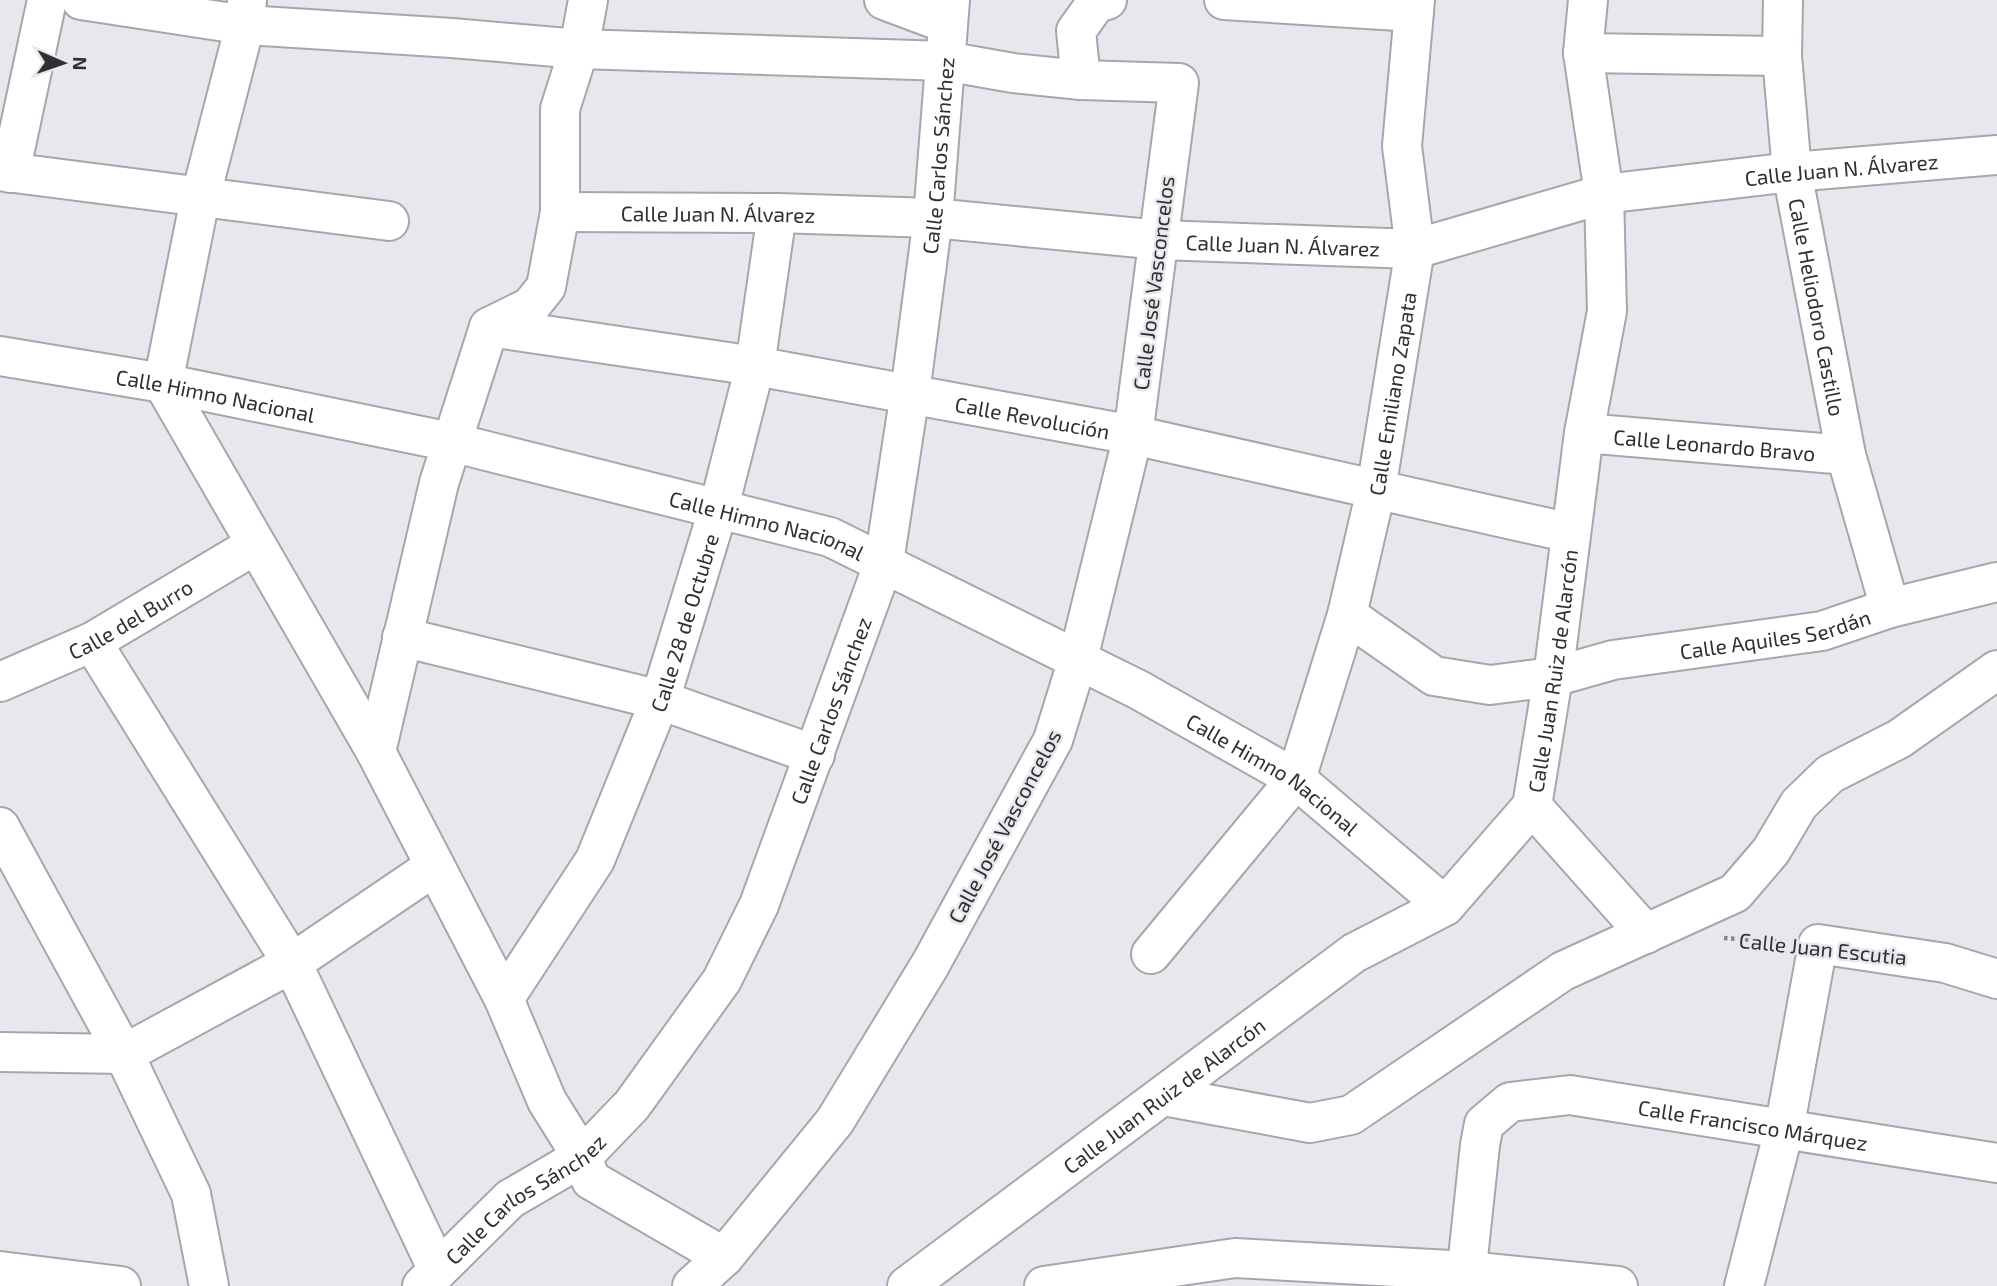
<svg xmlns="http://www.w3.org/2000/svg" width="1997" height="1286" font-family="'Exo 2',sans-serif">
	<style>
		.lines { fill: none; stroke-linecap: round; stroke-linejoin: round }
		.minor-casing { stroke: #a8a6ac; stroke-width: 42 }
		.path { stroke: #89878b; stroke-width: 4.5; stroke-dasharray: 3.5 3.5; stroke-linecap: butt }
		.minor { stroke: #fff; stroke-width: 38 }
		.labels { text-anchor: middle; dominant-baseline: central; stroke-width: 5; stroke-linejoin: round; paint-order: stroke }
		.street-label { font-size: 21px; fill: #302f31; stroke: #e9e7ed }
	</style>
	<rect width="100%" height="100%" fill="#e9e7ed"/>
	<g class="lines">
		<defs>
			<g id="minor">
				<polyline points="81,0 245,25 452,38 579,49 945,61 1013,73 1081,80 1179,83 1133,435 1078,659 1053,740 930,965 835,1121 724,1257 692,1286"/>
				<polyline points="247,0 245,25 200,199 163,383 376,752 504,999 547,1101 582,1157 591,1180 724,1257"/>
				<polyline points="884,0 948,24"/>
				<polyline points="1224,0 1414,12"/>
				<path id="s1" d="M1783,0L1782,56L1792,172L1846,455L1890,608"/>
				<polyline points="1583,53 1782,56"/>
				<polyline points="1081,80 1076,31 1096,3 1107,0"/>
				<polyline points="0,171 389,221"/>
				<polyline points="10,173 47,0"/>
				<path id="s2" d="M560,212L777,213L933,218L1160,240L1415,249L1604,194L1792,172L1997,155"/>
				<path id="s3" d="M489,327L755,366L1133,435L1571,533"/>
				<path id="s4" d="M0,356L163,383L451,442L830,537L1139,690L1296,779L1445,906"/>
				<path id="s5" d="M1584,433L1846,455"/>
				<path id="s6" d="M1347,615L1434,676L1490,685L1553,677L1613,660L1822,631L1890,608L1997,582"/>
				<polyline points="402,637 660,700 815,755"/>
				<polyline points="92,642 292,963 438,1270"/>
				<path id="s7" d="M0,682L92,642L255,545"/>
				<polyline points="376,752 439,483 489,327 530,307 546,287 560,212 560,109 579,49 588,0"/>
				<polyline points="1532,806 1646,934"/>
				<polyline points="0,827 124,1054 191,1194 209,1286"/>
				<path id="s8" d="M1151,954L1296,779L1347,615L1376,490L1415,249L1402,146L1415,0"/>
				<path id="s9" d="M504,999L595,860L660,700L719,507L755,366L777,213"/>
				<polyline points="0,1052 124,1054 292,963 435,866"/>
				<polyline points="1164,1096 1310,1123 1351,1115 1563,971 1735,893 1771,851 1799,804 1830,774 1899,739 1997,670"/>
				<polyline points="0,1271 121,1286"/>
				<path id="s10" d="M422,1286L510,1199L582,1157L632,1105L722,980L759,905L884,562L910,393L933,218L950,0"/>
				<path id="s11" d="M907,1286L1354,953L1445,906L1532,806L1553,677L1584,433L1607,311L1604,194L1583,53L1588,0"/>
				<polyline points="1044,1286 1235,1258 1468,1271 1618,1286"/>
				<path id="s12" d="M1465,1286L1480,1145L1484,1124L1510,1102L1570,1095L1997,1163"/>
				<polyline points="1744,1286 1784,1130 1818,944 1945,963 1997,979"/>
			</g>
		</defs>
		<use href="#minor" class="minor-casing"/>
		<polyline class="path" points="1724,938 1785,942"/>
		<use href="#minor" class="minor"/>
	</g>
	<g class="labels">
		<g class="street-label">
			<text stroke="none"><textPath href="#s10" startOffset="1292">Calle Carlos Sánchez</textPath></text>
			<text stroke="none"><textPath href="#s2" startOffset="1292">Calle Juan N. Álvarez</textPath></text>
			<text stroke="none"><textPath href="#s2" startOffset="158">Calle Juan N. Álvarez</textPath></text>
			<text stroke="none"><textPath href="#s2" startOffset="724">Calle Juan N. Álvarez</textPath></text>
			<text transform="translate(1153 283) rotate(-83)">Calle José Vasconcelos</text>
			<text stroke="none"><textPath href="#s1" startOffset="310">Calle Heliodoro Castillo</textPath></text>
			<text stroke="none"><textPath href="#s4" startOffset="219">Calle Himno Nacional</textPath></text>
			<text stroke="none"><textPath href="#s8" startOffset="625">Calle Emiliano Zapata</textPath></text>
			<text stroke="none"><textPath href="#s3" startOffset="551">Calle Revolución</textPath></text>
			<text stroke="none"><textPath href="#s5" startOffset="131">Calle Leonardo Bravo</textPath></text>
			<text stroke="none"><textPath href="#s4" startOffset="786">Calle Himno Nacional</textPath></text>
			<text stroke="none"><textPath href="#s7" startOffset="145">Calle del Burro</textPath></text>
			<text stroke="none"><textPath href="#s9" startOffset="420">Calle 28 de Octubre</textPath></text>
			<text stroke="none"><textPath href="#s6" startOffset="453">Calle Aquiles Serdán</textPath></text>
			<text stroke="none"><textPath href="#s11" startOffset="929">Calle Juan Ruiz de Alarcón</textPath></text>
			<text stroke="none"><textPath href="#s10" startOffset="724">Calle Carlos Sánchez</textPath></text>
			<text stroke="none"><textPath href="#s4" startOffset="1353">Calle Himno Nacional</textPath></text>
			<text transform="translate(1004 826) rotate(-62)">Calle José Vasconcelos</text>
			<text transform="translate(1823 948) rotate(6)">Calle Juan Escutia</text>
			<text stroke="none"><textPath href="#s11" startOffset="320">Calle Juan Ruiz de Alarcón</textPath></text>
			<text stroke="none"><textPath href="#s12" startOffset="443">Calle Francisco Márquez</textPath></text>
			<text stroke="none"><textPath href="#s10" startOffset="136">Calle Carlos Sánchez</textPath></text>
		</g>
	</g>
	<g transform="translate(63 63) rotate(92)" stroke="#e9e7ed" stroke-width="5" paint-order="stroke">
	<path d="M0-5L12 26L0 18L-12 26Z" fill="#302f31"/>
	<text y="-10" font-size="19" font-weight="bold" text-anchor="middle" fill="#302f31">N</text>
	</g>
</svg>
